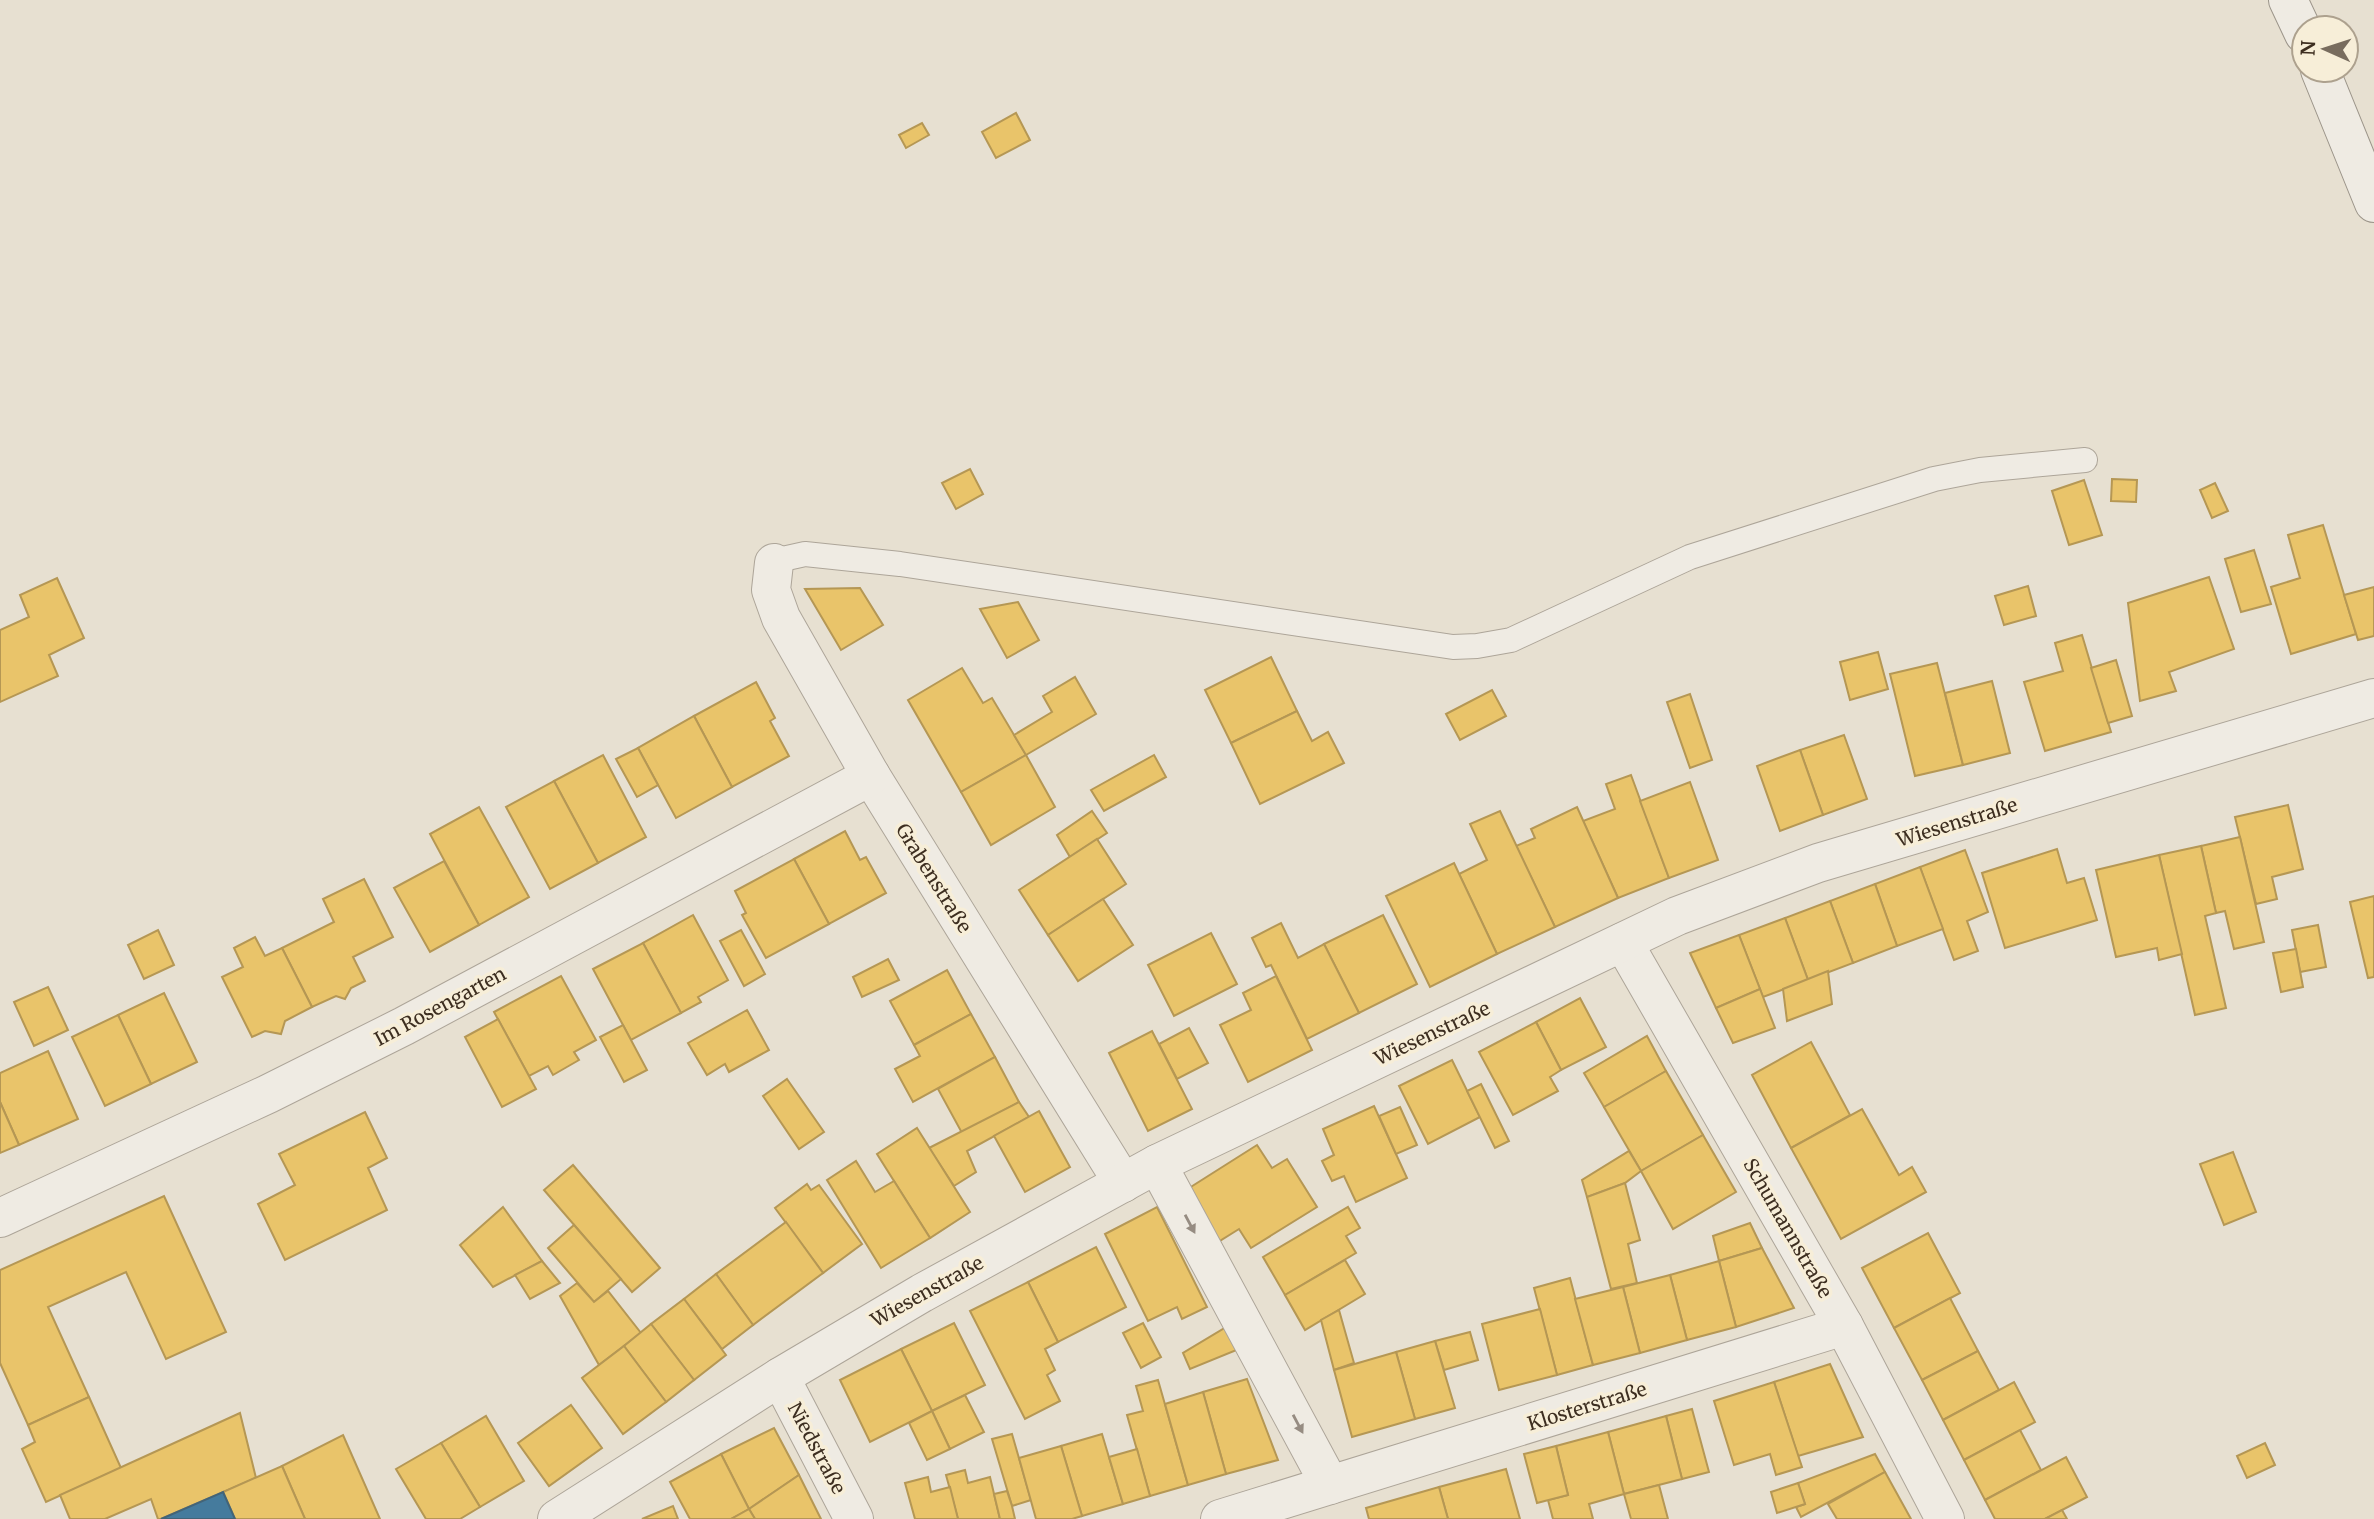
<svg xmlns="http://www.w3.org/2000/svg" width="2374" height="1519" font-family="Merriweather,serif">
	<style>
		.homes { fill: #e9c46a; stroke: #b59754; stroke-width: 2 }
		.public { fill: #457b9d; stroke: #436478; stroke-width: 2 }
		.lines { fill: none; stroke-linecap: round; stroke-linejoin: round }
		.service-casing { stroke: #ada599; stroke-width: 26 }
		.minor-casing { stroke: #ada599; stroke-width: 40 }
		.secondary-casing { stroke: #9c958a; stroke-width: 40 }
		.service { stroke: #efebe3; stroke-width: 24 }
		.minor { stroke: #efebe3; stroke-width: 38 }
		.secondary { stroke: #efebe3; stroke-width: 38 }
		.oneway { fill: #968c82 }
		.labels { text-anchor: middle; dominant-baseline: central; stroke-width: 7; stroke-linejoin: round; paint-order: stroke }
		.street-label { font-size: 19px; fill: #3d2e20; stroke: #f7eed8 }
	</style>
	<rect width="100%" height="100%" fill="#e7e0d1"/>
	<g class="homes">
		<polygon points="1016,113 1030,140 996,158 982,132"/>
		<polygon points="922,123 929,135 906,148 899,135"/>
		<polygon points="970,469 983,494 956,509 942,483"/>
		<polygon points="2112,479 2137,480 2136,502 2111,501"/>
		<polygon points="2084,480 2102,535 2069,545 2052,491"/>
		<polygon points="2215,483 2228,511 2212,518 2200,490"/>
		<polygon points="2323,525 2356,634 2291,654 2271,587 2300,578 2288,535"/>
		<polygon points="2254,550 2271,604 2241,612 2225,559"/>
		<polygon points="2209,577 2234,649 2169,672 2176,691 2140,701 2128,603"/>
		<polygon points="57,578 84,638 49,655 58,676 0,702 0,630 29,617 20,595"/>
		<polygon points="2028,586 2036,616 2004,625 1995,596"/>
		<polygon points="2374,587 2374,636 2358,640 2344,595"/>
		<polygon points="860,588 883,625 841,650 805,589"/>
		<polygon points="1018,602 1039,640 1007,658 980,609"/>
		<polygon points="2082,635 2111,732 2045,751 2024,682 2063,671 2055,643"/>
		<polygon points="1878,652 1888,689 1850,700 1840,662"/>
		<polygon points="1271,657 1297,711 1231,743 1205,690"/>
		<polygon points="2116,660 2132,716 2108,723 2091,668"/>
		<polygon points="1937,663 1963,765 1915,776 1890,674"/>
		<polygon points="962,668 983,703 992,698 1026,755 961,792 908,700"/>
		<polygon points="1075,677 1096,714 1026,755 1014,735 1052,712 1043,696"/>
		<polygon points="1992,681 2010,753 1963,765 1945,693"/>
		<polygon points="756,682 775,718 770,721 789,756 732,787 694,716"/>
		<polygon points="1492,690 1506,716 1460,740 1446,714"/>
		<polygon points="1690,694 1712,760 1690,768 1667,702"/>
		<polygon points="1297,711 1312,741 1328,732 1344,763 1260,804 1231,743"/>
		<polygon points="694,716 732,787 676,818 638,748"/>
		<polygon points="1844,735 1867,799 1823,815 1800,750"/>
		<polygon points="638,748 658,785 637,797 616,759"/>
		<polygon points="1800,750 1823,815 1780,831 1757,766"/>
		<polygon points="603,755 646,837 598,863 554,781"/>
		<polygon points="1026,755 1055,807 991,845 961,792"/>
		<polygon points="1154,755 1166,777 1104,811 1091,790"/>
		<polygon points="1631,775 1669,878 1618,898 1583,821 1615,809 1606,784"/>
		<polygon points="554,781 598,863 550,889 506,807"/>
		<polygon points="1690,782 1718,860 1669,878 1640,801"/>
		<polygon points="2288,805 2303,869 2272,877 2277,899 2256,904 2235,817"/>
		<polygon points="479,807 529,897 479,925 430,834"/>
		<polygon points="1577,807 1618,898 1555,927 1516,846 1535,838 1531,829"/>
		<polygon points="1092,811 1107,833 1070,857 1057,835"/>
		<polygon points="1500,811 1555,927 1497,954 1459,874 1487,860 1470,824"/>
		<polygon points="845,831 860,860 866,857 886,893 829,924 794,859"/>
		<polygon points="2240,837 2264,942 2234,949 2225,911 2216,913 2201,846"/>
		<polygon points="1097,839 1126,884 1048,935 1019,890"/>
		<polygon points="2201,846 2216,913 2205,916 2226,1008 2195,1015 2159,855"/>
		<polygon points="2057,849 2067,883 2084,878 2097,920 2005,948 1982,873"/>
		<polygon points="1965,850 1988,912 1967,921 1978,951 1954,960 1920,867"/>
		<polygon points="2159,855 2182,954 2159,960 2157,948 2116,957 2096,870"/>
		<polygon points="794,859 829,924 766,958 742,915 746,913 735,891"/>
		<polygon points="444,861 479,925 430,952 394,888"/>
		<polygon points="1454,863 1497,954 1430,987 1386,896"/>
		<polygon points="1920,867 1943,929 1897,946 1875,884"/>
		<polygon points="364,879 393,937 353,957 365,981 351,988 345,999 336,996 312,1007 282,948 334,922 323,899"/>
		<polygon points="1875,884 1897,946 1853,963 1830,901"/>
		<polygon points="2374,896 2374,977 2368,978 2350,902"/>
		<polygon points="1103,899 1133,945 1078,981 1048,935"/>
		<polygon points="1830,901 1853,963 1808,980 1785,918"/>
		<polygon points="693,915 728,980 698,997 701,1002 681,1013 643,943"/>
		<polygon points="1383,915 1417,984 1359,1013 1324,944"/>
		<polygon points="1785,918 1808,980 1763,997 1739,935"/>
		<polygon points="1281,923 1298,958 1324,944 1359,1013 1307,1039 1271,965 1266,967 1252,938"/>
		<polygon points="2318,925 2326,967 2300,972 2292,930"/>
		<polygon points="158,930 174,965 144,979 128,945"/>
		<polygon points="741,930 765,974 744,986 720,941"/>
		<polygon points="1211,933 1237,984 1174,1016 1148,965"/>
		<polygon points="1739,935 1760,989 1716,1008 1690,953"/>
		<polygon points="255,937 265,956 282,948 312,1007 285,1021 281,1034 265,1031 252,1037 222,977 243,967 234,948"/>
		<polygon points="643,943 681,1013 631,1040 593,969"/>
		<polygon points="2296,949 2303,987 2281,992 2273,953"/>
		<polygon points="888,959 899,980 862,997 853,977"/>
		<polygon points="947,970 971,1014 914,1045 890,1001"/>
		<polygon points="1828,971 1832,1004 1787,1021 1783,989"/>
		<polygon points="561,976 596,1040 574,1052 579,1060 553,1075 548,1066 529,1076 494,1012"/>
		<polygon points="1276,976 1312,1050 1248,1082 1220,1025 1251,1010 1243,993"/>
		<polygon points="48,987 68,1030 34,1046 14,1002"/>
		<polygon points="1760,989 1775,1028 1733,1043 1716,1008"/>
		<polygon points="164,993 197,1062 151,1084 118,1015"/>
		<polygon points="1580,998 1606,1047 1561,1070 1536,1022"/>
		<polygon points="747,1010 769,1050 729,1072 725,1064 707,1075 688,1043"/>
		<polygon points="971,1014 995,1057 913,1102 895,1069 920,1056 914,1045"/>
		<polygon points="118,1015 151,1084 105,1106 72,1037"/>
		<polygon points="498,1019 536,1089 502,1107 465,1037"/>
		<polygon points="1536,1022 1561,1070 1550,1077 1558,1091 1513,1115 1479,1052"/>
		<polygon points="623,1025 647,1070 624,1082 600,1037"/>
		<polygon points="1189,1028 1208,1063 1177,1079 1159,1044"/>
		<polygon points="1152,1031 1192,1109 1148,1131 1109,1053"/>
		<polygon points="1647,1036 1666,1071 1604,1107 1584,1073"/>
		<polygon points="1811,1042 1850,1115 1791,1148 1752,1075"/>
		<polygon points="48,1051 78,1119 19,1145 0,1102 0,1073"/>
		<polygon points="995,1057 1019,1102 962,1133 938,1089"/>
		<polygon points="1452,1060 1480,1117 1428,1144 1399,1086"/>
		<polygon points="1666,1071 1703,1135 1641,1171 1604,1107"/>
		<polygon points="787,1079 824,1132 799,1149 763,1096"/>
		<polygon points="1481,1084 1509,1141 1495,1148 1467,1091"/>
		<polygon points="0,1102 19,1145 0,1153"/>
		<polygon points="1019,1102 1029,1117 967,1151 976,1172 954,1186 929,1148"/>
		<polygon points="1374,1106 1407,1178 1356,1202 1344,1176 1332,1181 1322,1161 1334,1155 1323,1129"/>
		<polygon points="1400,1107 1417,1145 1396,1154 1379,1116"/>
		<polygon points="1862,1109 1899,1175 1912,1167 1926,1192 1841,1239 1791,1148"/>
		<polygon points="1039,1111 1070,1167 1025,1192 994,1136"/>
		<polygon points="365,1112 387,1158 368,1168 387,1210 285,1260 258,1204 295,1185 279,1154"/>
		<polygon points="917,1128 970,1212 930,1238 877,1154"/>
		<polygon points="1703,1135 1736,1192 1673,1229 1641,1171"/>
		<polygon points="1257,1145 1272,1168 1287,1159 1317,1207 1251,1248 1239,1229 1218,1242 1186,1190"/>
		<polygon points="1629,1151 1641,1171 1625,1183 1587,1197 1582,1180"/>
		<polygon points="2233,1152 2256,1212 2224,1225 2200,1164"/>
		<polygon points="856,1161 875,1192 894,1181 930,1238 881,1268 827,1180"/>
		<polygon points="573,1165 660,1268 632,1292 544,1190"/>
		<polygon points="1625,1183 1640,1240 1628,1244 1637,1283 1611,1289 1587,1197"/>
		<polygon points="807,1184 811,1190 819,1185 862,1244 823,1273 775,1208"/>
		<polygon points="164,1196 226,1332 166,1359 126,1272 48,1307 89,1397 28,1425 0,1363 0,1270"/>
		<polygon points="503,1207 542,1261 493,1287 460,1245"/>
		<polygon points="1157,1207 1207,1307 1182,1319 1177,1307 1148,1321 1105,1234"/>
		<polygon points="1348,1207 1360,1228 1346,1236 1356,1253 1285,1295 1263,1257"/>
		<polygon points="786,1222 823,1273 753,1325 716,1274"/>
		<polygon points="1750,1223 1762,1248 1719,1261 1713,1236"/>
		<polygon points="574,1225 621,1279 594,1302 548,1248"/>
		<polygon points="1928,1233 1960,1293 1894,1328 1862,1268"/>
		<polygon points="1096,1247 1126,1307 1058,1342 1028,1282"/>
		<polygon points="1762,1248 1794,1308 1736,1327 1719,1261"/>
		<polygon points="1345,1260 1365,1294 1305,1330 1285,1295"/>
		<polygon points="542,1261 560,1283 530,1299 515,1275"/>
		<polygon points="1719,1261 1736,1327 1687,1340 1670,1275"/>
		<polygon points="716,1274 753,1325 722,1349 684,1299"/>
		<polygon points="1670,1275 1687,1340 1640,1353 1623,1287"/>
		<polygon points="1570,1278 1593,1365 1557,1375 1534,1288"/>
		<polygon points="1028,1282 1058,1342 1045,1349 1055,1370 1047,1375 1060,1401 1025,1419 970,1311"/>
		<polygon points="577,1283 594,1302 608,1291 641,1333 599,1365 560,1296"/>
		<polygon points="1623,1287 1640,1353 1593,1365 1575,1299"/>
		<polygon points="1950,1298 1978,1351 1922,1380 1894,1328"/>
		<polygon points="684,1299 726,1355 694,1380 651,1324"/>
		<polygon points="1540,1309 1557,1375 1499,1390 1482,1324"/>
		<polygon points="1339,1310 1354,1363 1334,1370 1321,1320"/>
		<polygon points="954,1323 985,1385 932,1411 901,1349"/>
		<polygon points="1143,1323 1161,1357 1141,1368 1123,1333"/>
		<polygon points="651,1324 694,1380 666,1402 624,1346"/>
		<polygon points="1228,1326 1239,1349 1190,1369 1183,1353"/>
		<polygon points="1470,1332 1478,1360 1444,1370 1435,1341"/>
		<polygon points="1435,1341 1455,1408 1415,1419 1396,1352"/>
		<polygon points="624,1346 666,1402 623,1434 582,1378"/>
		<polygon points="901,1349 932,1411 870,1442 840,1380"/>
		<polygon points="1978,1351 1999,1390 1943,1420 1922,1380"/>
		<polygon points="1396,1352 1415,1419 1352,1437 1334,1370"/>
		<polygon points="1830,1364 1863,1437 1798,1456 1774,1382"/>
		<polygon points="1247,1379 1278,1460 1226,1474 1203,1392"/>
		<polygon points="1158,1380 1188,1485 1150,1496 1127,1415 1143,1411 1136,1386"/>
		<polygon points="1774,1382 1802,1467 1776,1475 1770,1454 1734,1465 1714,1401"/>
		<polygon points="2014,1382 2035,1422 1964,1460 1943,1420"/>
		<polygon points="1203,1392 1226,1474 1188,1485 1165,1404"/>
		<polygon points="965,1395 984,1432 950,1449 932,1411"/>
		<polygon points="89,1397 121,1468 46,1502 22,1449 35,1442 28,1425"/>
		<polygon points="571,1405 602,1448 549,1486 518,1443"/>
		<polygon points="1692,1409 1709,1472 1682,1479 1666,1416"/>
		<polygon points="932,1411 950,1449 927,1460 909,1423"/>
		<polygon points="240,1413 256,1478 161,1519 158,1519 151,1499 105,1519 70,1519 60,1495"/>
		<polygon points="486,1416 524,1481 480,1507 441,1443"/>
		<polygon points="1666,1416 1682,1479 1624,1494 1608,1432"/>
		<polygon points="774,1428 799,1475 749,1509 721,1454"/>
		<polygon points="2020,1430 2041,1470 1985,1500 1964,1460"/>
		<polygon points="1608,1432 1624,1494 1589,1504 1593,1519 1553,1519 1548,1500 1568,1495 1556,1446"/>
		<polygon points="1012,1434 1031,1500 1012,1506 992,1439"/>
		<polygon points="1102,1434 1123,1504 1082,1516 1061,1446"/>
		<polygon points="343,1435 380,1519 305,1519 282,1466"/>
		<polygon points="441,1443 480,1507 460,1519 426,1519 396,1469"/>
		<polygon points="2265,1443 2275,1465 2247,1478 2237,1456"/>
		<polygon points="1061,1446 1082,1516 1072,1519 1036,1519 1019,1458"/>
		<polygon points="1556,1446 1568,1495 1537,1503 1524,1454"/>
		<polygon points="1137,1449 1150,1496 1123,1504 1109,1457"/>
		<polygon points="721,1454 749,1509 731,1519 690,1519 670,1482"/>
		<polygon points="1875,1454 1885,1472 1801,1517 1796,1507 1805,1504 1798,1483"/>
		<polygon points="2066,1457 2087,1497 2045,1519 1995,1519 1985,1500"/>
		<polygon points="282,1466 305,1519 235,1519 223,1492"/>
		<polygon points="1506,1469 1520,1519 1448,1519 1439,1487"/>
		<polygon points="965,1470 968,1483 990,1477 1000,1519 958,1519 946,1475"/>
		<polygon points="1885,1472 1911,1519 1837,1519 1828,1504"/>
		<polygon points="799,1475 821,1519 755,1519 749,1509"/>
		<polygon points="928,1477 931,1492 950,1487 958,1519 915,1519 905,1483"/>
		<polygon points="1798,1483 1805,1504 1777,1513 1771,1492"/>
		<polygon points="1659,1485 1668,1519 1631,1519 1624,1494"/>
		<polygon points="1439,1487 1448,1519 1369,1519 1366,1508"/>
		<polygon points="1007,1491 1012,1506 1015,1519 1000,1519 994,1494"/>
		<polygon points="673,1506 678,1519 642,1519"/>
		<polygon points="749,1509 755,1519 731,1519"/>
		<polygon points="2062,1510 2067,1519 2045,1519"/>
	</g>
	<polygon class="public" points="223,1492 235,1519 161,1519"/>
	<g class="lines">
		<defs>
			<polyline id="service" points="774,563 787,558 805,554 900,564 1453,647 1477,646 1511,640 1690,557 1934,479 1980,470 2085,460"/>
			<g id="minor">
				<polyline points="774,563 771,590 781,618 871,776 1123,1183"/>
				<polyline points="1623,942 1844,1326 1945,1519"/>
				<polyline points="1157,1164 1330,1485"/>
				<polyline points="0,1218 268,1094 404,1026 871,776"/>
				<polyline points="780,1377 854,1519"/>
				<polyline points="557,1519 780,1377 922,1293 1157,1164 1677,916 1818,863 2374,698"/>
				<polyline points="1220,1519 1844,1326"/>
			</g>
			<g id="secondary">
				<polyline points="2288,0 2304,34"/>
				<polyline points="2320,70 2374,203"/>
			</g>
		</defs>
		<use href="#service" class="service-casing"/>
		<use href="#minor" class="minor-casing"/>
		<use href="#secondary" class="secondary-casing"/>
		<use href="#service" class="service"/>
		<use href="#minor" class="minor"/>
		<use href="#secondary" class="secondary"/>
	</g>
	<defs><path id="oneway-solid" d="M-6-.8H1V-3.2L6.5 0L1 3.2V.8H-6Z" transform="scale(1.75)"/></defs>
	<g class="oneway">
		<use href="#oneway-solid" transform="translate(1190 1224) rotate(62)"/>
		<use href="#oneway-solid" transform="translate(1298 1424) rotate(62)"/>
	</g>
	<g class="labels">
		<g class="street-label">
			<text transform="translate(1957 822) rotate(-17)">Wiesenstraße</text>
			<text transform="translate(934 878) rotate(58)">Grabenstraße</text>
			<text transform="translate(440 1006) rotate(-28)">Im Rosengarten</text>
			<text transform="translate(1432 1033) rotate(-25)">Wiesenstraße</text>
			<text transform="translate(1788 1228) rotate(60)">Schumannstraße</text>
			<text transform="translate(927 1291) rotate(-29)">Wiesenstraße</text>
			<text transform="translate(1587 1406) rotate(-17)">Klosterstraße</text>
			<text transform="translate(817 1448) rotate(62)">Niedstraße</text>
		</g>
	</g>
	<g transform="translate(2325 49) rotate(273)"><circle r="33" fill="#f7eed8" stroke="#ada18e" stroke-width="2"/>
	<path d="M0-5L12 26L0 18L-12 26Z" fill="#786c5e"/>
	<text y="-10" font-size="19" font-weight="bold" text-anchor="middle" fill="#3d2e20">N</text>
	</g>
</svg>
